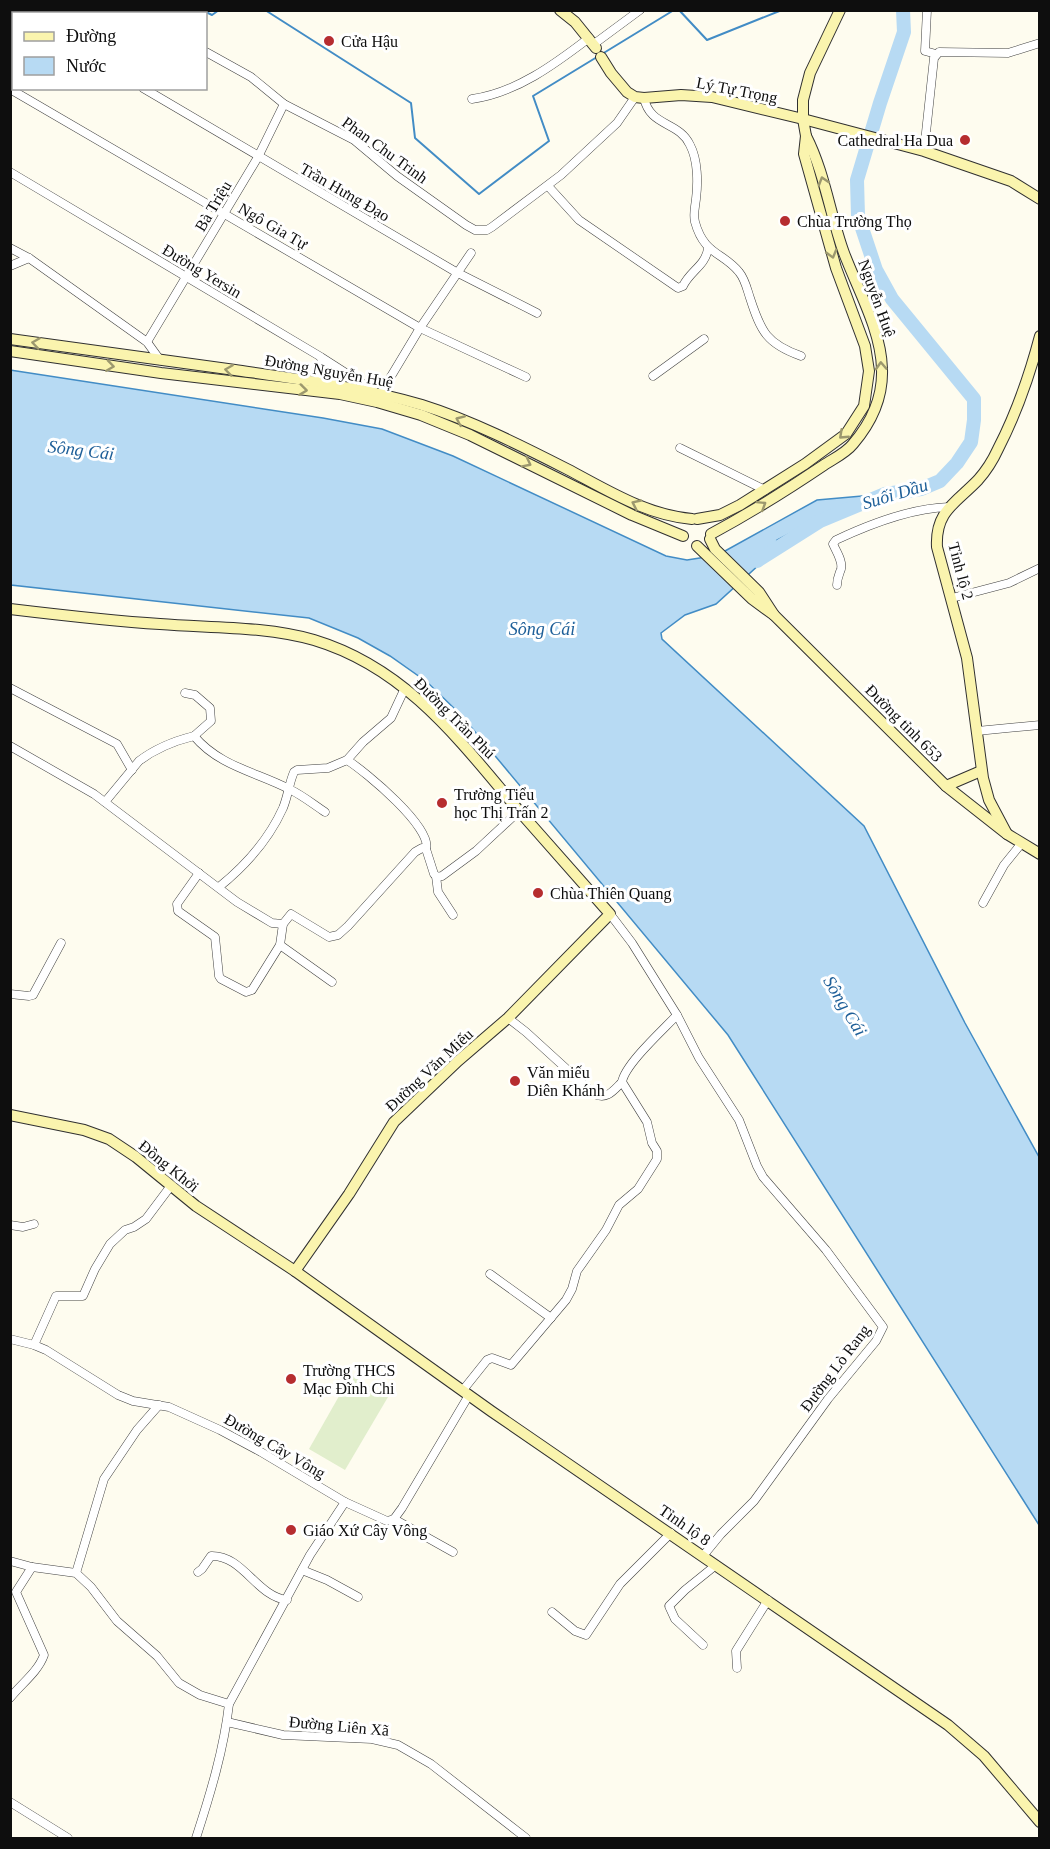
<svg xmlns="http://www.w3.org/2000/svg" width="1050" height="1849" font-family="Georgia,serif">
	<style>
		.pitch { fill: #e1eecc }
		.water { fill: #b7daf3; stroke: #428cc5; stroke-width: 1.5 }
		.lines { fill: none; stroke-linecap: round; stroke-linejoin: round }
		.stream { stroke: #428cc5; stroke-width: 2 }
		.river { stroke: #b7daf3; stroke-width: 14 }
		.street-casing { stroke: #414141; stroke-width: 9 }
		.secondary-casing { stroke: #303030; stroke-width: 12 }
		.street { stroke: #fff; stroke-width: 8 }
		.secondary { stroke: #faf4ae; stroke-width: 10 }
		.oneway { stroke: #9c986e }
		.poi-dot { fill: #b62d2f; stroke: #fff; stroke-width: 2 }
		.labels { text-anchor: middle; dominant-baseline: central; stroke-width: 6; stroke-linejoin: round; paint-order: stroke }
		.poi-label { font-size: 16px; fill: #0e0e0e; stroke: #fff; text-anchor: start }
		.street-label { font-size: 16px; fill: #0e0e0e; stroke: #fff }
		.water-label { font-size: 18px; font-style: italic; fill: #1e5f98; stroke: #fff }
	</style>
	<rect width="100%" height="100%" fill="#fefcef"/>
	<polygon class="pitch" points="351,1375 388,1397 345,1470 309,1449"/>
	<polygon class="water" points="10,370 323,418 382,429 453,456 666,556 687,560 706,557 725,551 817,500 885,494 822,517 777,540 772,553 716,604 685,615 661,633 662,639 864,826 965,1023 1039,1157 1039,1525 728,1035 461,715 427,682 390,656 358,638 309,618 11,585"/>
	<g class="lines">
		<g class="stream">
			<polyline points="202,10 212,15 219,10"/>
			<polyline points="265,10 411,103 415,138 479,194 549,141 533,96 597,57"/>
			<polyline points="679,10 707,40 782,10"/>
			<polyline points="602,54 674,10"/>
		</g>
		<polyline class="river" points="757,561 820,521 885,494 921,489 940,481 957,463 971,442 974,420 974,399 892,299 876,270 858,216 857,180 880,103 904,32 903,10"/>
		<defs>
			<g id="street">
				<polyline points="15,10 20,14"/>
				<polyline points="116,10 122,14"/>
				<polyline points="927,10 925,51 936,54"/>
				<polyline points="594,44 640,10"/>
				<polyline points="206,52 251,77 284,104 354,140 397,176 466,225 475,230 487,230 492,227 561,175 617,123 635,97"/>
				<polyline points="143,88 456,272 537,313"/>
				<polyline points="10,89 420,328 526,377"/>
				<path d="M644,98C650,127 679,121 690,145C698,160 698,183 696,199C695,208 693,214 695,222C704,255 723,252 739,272C745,279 747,289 750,298C761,332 767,344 801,356"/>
				<path d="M472,99C516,93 555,64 589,38"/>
				<polyline points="924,151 934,58 939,52 1008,53 1040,43"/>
				<polyline points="10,172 321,357 374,391"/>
				<path d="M548,186L579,220L678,288L683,286C690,271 705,266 708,249"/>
				<polyline points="10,248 29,258 147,342 160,360"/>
				<polyline points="10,266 29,258"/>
				<polyline points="147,342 258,157 284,104"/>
				<polyline points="653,376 704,339"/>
				<polyline points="313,381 319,379 324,368 321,358"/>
				<polyline points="378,398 420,328 471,253"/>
				<polyline points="680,448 765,490"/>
				<path d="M837,585C837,578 839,575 841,569C843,561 836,551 833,544L836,540C870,524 911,508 949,507"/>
				<polyline points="952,598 1009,583 1040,568"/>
				<polyline points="10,688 117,744 132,770"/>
				<polyline points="185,693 195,695 210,708 211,721 194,736"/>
				<polyline points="977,731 1040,725"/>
				<polyline points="10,746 94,794 237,902 272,923 283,924"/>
				<path d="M347,760C366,772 433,828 426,849"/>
				<path d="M105,802L139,761C156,748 174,741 194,736C219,766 256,772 289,789C302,795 313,804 325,812"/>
				<polyline points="199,873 177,904 178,911 215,937 219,976 221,979 246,992 252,990 280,945 283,924 291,914 329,937 338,935 348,926 415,852 422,848 426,849 434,874 437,877 442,876 476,851 519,811"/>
				<polyline points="436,876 438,892 453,915"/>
				<path d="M219,887C245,866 269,839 283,808C288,796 289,783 294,772L297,770L328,768L347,760L363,742L391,718L405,688"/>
				<polyline points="983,903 1004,865 1021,844"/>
				<polyline points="610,914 632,943 677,1015 699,1058 739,1120 757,1166 763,1177 826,1250 883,1327 876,1341 828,1399 754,1501 721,1534 703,1556"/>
				<polyline points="280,945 332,982"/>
				<polyline points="10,994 29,996 33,995 61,943"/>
				<path d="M508,1018L526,1032L594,1094C607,1100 613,1091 622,1082"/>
				<polyline points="10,1225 23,1227 34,1224"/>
				<polyline points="490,1274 551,1318"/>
				<polyline points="10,1339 34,1345 46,1350 118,1395 133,1401 169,1407 220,1430 261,1452 345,1502 387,1521 394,1519 402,1508 469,1395"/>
				<polyline points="34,1345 56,1296 83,1296 95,1269 110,1244 125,1230 134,1227 146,1219 170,1187"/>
				<path d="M463,1390L487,1360L492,1358L511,1365L566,1300L572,1289L577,1271L606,1230L619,1205L638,1189L657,1159V1151L652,1143L647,1122L622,1082C625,1064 663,1030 677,1015"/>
				<polyline points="394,1519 453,1552"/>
				<polyline points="10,1561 32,1567 76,1573 91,1587 117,1621 157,1656 179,1683 200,1695 229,1704"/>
				<polyline points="302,1570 327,1580 358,1597"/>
				<path d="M198,1572L202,1569L211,1556C243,1555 256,1596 287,1600"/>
				<polyline points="76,1573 104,1479 137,1430 159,1405"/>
				<polyline points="552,1612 575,1631 586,1635 620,1584 671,1533"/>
				<polyline points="703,1645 675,1619 669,1606 685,1590 716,1565"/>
				<polyline points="737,1668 736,1651 768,1600"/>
				<path d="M10,1698C21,1684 38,1672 44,1655L16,1592L32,1567"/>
				<polyline points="227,1722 283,1735 372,1739 398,1745 431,1764 526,1838"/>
				<polyline points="10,1802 68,1838"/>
				<path d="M196,1838C210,1795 224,1749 229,1704L310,1555L345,1502"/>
			</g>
			<g id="secondary">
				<polyline points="560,10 575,22 596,48"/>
				<polyline points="601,57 611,73 627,92 635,97 644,98 681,95 712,97 803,119 924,151 1011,181 1040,199"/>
				<path d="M10,339C85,350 160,360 235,370C298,379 361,387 422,405C470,420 522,446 567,469C607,490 646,515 692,519"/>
				<polyline points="10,351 161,373 340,394 377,402 421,415 470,435 632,515 683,536"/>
				<polyline points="697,519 720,515 740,505 805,464 846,434 864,406 869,371 865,346 836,268 804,154 806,136 803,119 803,100 810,73 840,10"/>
				<path d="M711,534C750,513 787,490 824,465C833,459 846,453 853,444C871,423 883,397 882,369C881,330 858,290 844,253C830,215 825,173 806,136"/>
				<polyline points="697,546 752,599 774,615 759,592 715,549 710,539"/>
				<path d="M10,609C60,615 110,621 160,624C211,628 265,626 314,640C407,668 460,741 520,812C550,846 580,880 610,914L508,1018L458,1061L394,1122L349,1194L295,1271"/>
				<polyline points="774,615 946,786 1007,834 1040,854"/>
				<polyline points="946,786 981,771"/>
				<path d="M1007,834L989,800L983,778L967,658L937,547C935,511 956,503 978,480C986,471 993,460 998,449C1016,414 1030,374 1040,336"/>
				<polyline points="10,1115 84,1130 109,1139 136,1157 196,1206 295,1271 491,1411 948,1725 984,1756 1040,1822"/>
			</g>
		</defs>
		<use href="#street" class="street-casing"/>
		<use href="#secondary" class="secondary-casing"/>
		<use href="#street" class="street"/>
		<use href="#secondary" class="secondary"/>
	</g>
	<defs><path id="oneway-chevron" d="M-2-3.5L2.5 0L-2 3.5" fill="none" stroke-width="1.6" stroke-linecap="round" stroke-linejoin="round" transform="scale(1.5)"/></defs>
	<g class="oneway">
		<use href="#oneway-chevron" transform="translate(823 181) rotate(-107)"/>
		<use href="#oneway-chevron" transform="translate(832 254) rotate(74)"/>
		<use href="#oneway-chevron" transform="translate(36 343) rotate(-172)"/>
		<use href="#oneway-chevron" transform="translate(110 366) rotate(8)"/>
		<use href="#oneway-chevron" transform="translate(881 366) rotate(-93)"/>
		<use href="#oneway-chevron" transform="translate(229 370) rotate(-172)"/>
		<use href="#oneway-chevron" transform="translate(303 390) rotate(7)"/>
		<use href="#oneway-chevron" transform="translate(460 420) rotate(-157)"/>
		<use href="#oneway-chevron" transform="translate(843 435) rotate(137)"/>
		<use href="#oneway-chevron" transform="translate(527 463) rotate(27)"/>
		<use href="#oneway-chevron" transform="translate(636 504) rotate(-155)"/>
		<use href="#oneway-chevron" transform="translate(762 505) rotate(-32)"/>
	</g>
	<g class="poi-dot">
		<circle cx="329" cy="41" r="6"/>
		<circle cx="965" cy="140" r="6"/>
		<circle cx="785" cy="221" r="6"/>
		<circle cx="442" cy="803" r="6"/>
		<circle cx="538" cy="893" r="6"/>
		<circle cx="515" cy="1081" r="6"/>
		<circle cx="291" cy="1379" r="6"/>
		<circle cx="291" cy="1530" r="6"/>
	</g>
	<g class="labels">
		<g class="poi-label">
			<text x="341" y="41">Cửa Hậu</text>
			<text x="953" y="140" text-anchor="end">Cathedral Ha Dua</text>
			<text x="797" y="221">Chùa Trường Thọ</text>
			<text x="454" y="794">Trường Tiểu<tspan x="454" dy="18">học Thị Trấn 2</tspan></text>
			<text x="550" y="893">Chùa Thiên Quang</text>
			<text x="527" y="1072">Văn miếu<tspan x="527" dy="18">Diên Khánh</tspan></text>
			<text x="303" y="1370">Trường THCS<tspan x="303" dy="18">Mạc Đĩnh Chi</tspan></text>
			<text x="303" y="1530">Giáo Xứ Cây Vông</text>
		</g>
		<g class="street-label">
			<text transform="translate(737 90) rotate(11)">Lý Tự Trọng</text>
			<text transform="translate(385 150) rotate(36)">Phan Chu Trinh</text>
			<text transform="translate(345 192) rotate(30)">Trần Hưng Đạo</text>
			<text transform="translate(213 206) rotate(-59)">Bà Triệu</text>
			<text transform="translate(273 226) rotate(30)">Ngô Gia Tự</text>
			<text transform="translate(202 271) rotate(31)">Đường Yersin</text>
			<text transform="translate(877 298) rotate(70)">Nguyễn Huệ</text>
			<text transform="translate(329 371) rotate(10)">Đường Nguyễn Huệ</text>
			<text transform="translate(961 571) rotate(75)">Tỉnh lộ 2</text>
			<text transform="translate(455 718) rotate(45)">Đường Trần Phú</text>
			<text transform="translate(904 723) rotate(45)">Đường tỉnh 653</text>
			<text transform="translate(429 1070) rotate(-43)">Đường Văn Miếu</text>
			<text transform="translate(169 1166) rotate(39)">Đồng Khởi</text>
			<text transform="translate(835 1368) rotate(-53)">Đường Lò Rang</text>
			<text transform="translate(275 1446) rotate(30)">Đường Cây Vông</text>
			<text transform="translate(685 1525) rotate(35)">Tỉnh lộ 8</text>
			<text transform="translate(339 1726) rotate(5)">Đường Liên Xã</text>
		</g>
		<g class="water-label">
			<text transform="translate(81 450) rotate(7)">Sông Cái</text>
			<text transform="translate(895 494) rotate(-17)">Suối Dầu</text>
			<text x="542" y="629">Sông Cái</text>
			<text transform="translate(845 1006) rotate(59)">Sông Cái</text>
		</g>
	</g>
	<rect width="1050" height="1849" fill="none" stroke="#0e0e0e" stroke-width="24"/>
	<rect x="12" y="12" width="195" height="78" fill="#ffffff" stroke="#9f9f9f" stroke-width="1.5"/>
	<rect x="24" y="32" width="30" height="9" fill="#faf4ae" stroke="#9f9f9f" stroke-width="1.5"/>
	<text x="66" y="42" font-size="18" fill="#0e0e0e">Đường</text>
	<rect x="24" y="57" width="30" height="18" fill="#b7daf3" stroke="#9f9f9f" stroke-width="1.5"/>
	<text x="66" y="72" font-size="18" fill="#0e0e0e">Nước</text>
</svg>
